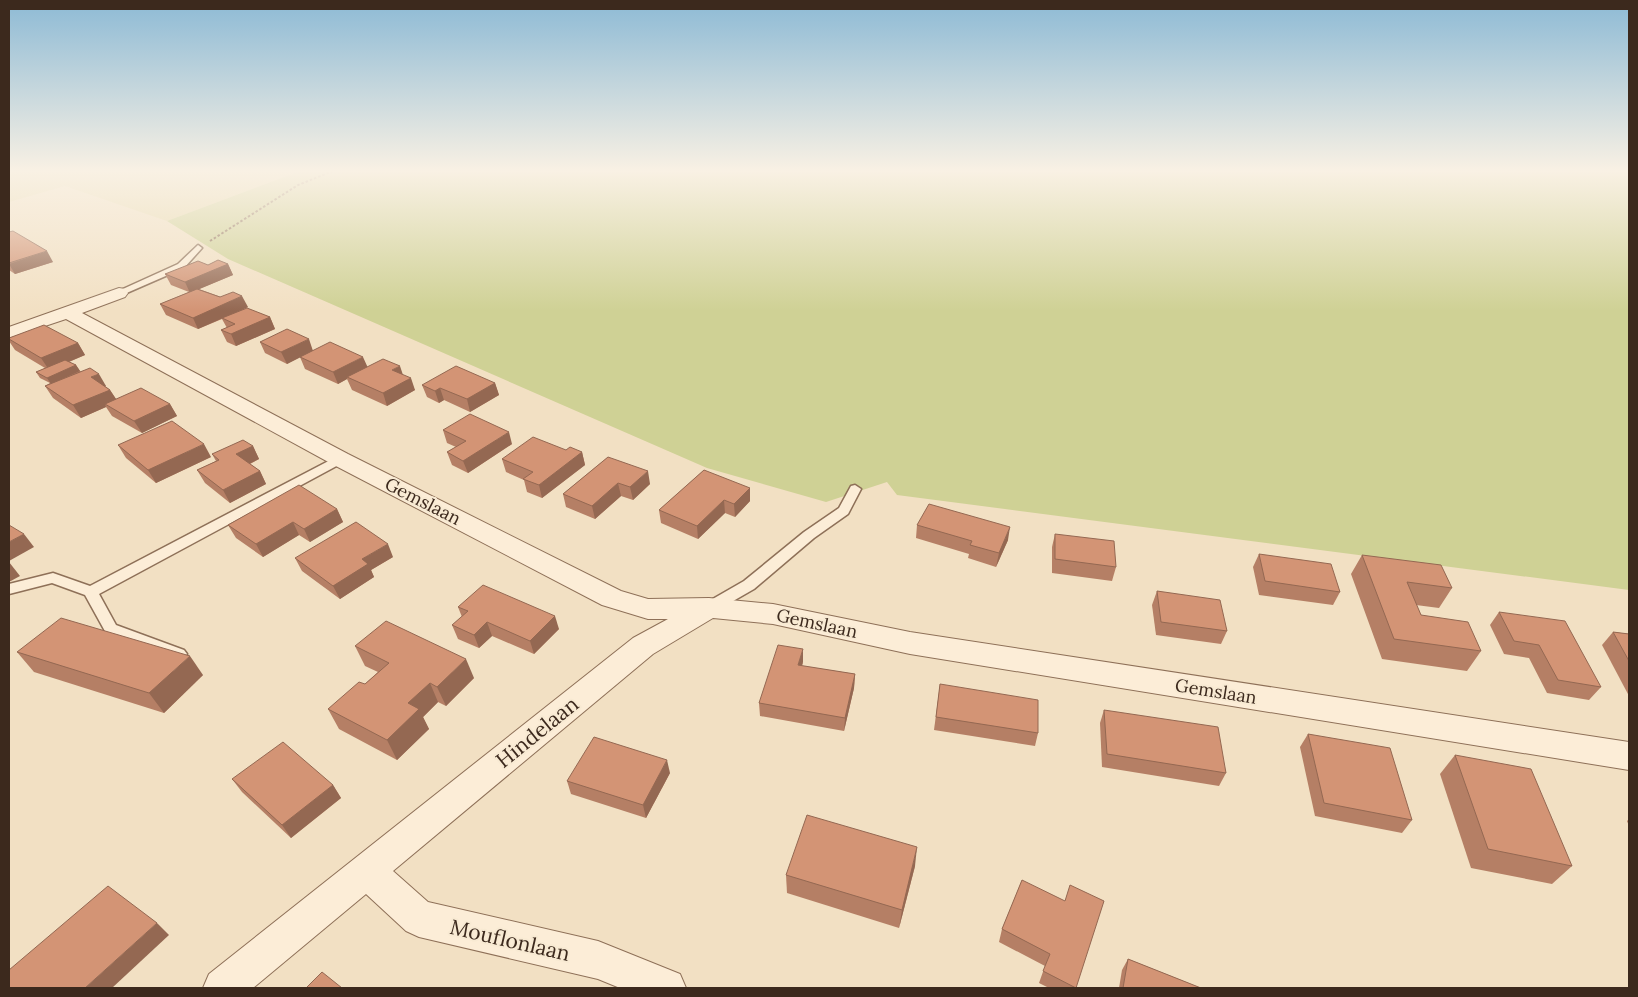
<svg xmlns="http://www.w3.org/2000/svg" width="1638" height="997" font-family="Lora,serif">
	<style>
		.farmland { fill: #e8daaf }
		.green { fill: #cfd195 }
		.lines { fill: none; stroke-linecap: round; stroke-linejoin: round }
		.service-casing { stroke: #8e7058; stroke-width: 3 }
		.minor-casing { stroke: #8e7058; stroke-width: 2 }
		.path { stroke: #8e7058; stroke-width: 2; stroke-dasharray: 2.5 2; stroke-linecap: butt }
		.service { fill: #fcedd7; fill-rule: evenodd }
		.minor { fill: #fcedd7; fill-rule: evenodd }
		.wall { fill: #b57f65 }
		.shaded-wall { fill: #946852 }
		.building { fill: #d39475; stroke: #946852 }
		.labels { text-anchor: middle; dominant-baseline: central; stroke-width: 4; stroke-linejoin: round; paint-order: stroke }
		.street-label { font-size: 18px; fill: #3c291d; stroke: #f8ead3 }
		.near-street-label { font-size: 21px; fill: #3c291d; stroke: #f8ead3 }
	</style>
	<rect width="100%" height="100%" fill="#f2e0c3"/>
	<polygon class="farmland" points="9,171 300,171 167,221 65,186 9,202"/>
	<polygon class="green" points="300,171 1629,171 1629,590 897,495 887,482 826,502 707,468 228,259 167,221"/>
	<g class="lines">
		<defs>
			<g id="service">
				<polygon points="198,245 202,248 184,268 122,295 119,296 114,293 178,264"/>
				<polygon points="340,455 346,459 344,462 99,594 116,625 184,650 187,654 184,658 179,660 106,633 85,595 52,583 9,594 9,584 53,573 90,586"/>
				<polygon points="855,485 861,489 848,514 814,538 754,589 714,612 709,613 704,612 702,608 704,604 744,581 804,532 839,508 851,486"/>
			</g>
			<polygon id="minor" points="119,288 125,289 128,293 125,297 82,313 348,454 621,591 648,599 709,598 773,604 910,632 1629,742 1629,770 910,654 773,624 713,618 653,654 393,871 428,902 598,941 680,974 686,988 620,988 598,979 419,937 406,931 366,894 253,988 203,988 209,974 633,638 668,619 648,619 602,605 332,464 66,319 9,338 9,327"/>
		</defs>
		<use href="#service" class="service-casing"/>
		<use href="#minor" class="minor-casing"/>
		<polyline class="path" points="210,241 298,185 333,171"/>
		<use href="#service" class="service"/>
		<use href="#minor" class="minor"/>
	</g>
	<g class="wall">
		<polygon points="9,232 53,262 15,274 9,270"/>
		<polygon points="228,264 233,275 199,289 248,307 244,309 270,317 275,329 236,346 227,342 221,330 227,328 222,319 198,329 166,315 160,304 189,292 171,285 165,274 208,265"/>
		<polygon points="9,338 78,343 85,355 69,362 76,365 80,371 106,386 105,386 110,390 116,399 170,404 177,416 142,433 112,416 106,407 81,418 53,398 45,386 50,383 40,378 36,372 45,368 15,350 9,341"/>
		<polygon points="260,342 313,350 367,367 403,375 415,390 387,406 352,390 347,379 338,384 305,369 300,357 287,364 265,353"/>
		<polygon points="495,383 499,395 470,412 444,400 439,403 427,397 422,385"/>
		<polygon points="443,430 512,444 468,473 452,465 447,452 456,447 447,443"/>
		<polygon points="118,445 211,457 156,483 126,458"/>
		<polygon points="253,446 259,459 250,464 260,471 266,484 230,503 205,483 197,470 216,461 212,454"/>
		<polygon points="566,450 582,452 585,465 542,498 527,492 524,480 506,472 502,459"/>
		<polygon points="608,457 650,484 633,500 621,496 595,519 566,507 563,494"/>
		<polygon points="704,470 750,501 735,517 725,513 698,539 661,523 659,510"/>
		<polygon points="337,509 343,522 310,542 299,535 263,557 236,538 228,525"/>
		<polygon points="917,525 1008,540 996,567 968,558 969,554 916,538"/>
		<polygon points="1055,534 1116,567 1112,581 1052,573 1052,547"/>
		<polygon points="1259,554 1340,592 1333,605 1259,595 1253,567"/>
		<polygon points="1362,555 1452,588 1439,608 1416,605 1421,615 1481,651 1467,671 1382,659 1351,574"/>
		<polygon points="393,557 371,570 374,577 340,599 302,571 295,558"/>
		<polygon points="1157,591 1227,631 1221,644 1156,635 1152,605"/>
		<polygon points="458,607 559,629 534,654 492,636 479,648 458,639 452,625 462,617"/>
		<polygon points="1499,612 1601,687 1589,700 1547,693 1529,658 1504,654 1490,625"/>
		<polygon points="1613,632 1629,634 1629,696 1602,645"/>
		<polygon points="355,646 474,678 446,706 438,702 423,717 429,729 397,760 339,729 328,709 365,684 378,672 365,666"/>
		<polygon points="17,652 203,675 164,713 34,672"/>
		<polygon points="803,662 802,666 855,674 854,688 844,731 760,716 759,703"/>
		<polygon points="940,684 1038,733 1035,746 934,730"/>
		<polygon points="1104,710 1226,773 1219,786 1102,767 1100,723"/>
		<polygon points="1308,734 1412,820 1402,833 1315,816 1300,747"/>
		<polygon points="1455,755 1572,866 1552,884 1471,868 1440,774"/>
		<polygon points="670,773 646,818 571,794 567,781"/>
		<polygon points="232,779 333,785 341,798 291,838 242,792"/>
		<polygon points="1629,819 1629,826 1627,821"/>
		<polygon points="915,866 899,928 787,893 786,875"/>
		<polygon points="1022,880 1076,988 1049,988 1039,983 1045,966 999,942 1002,929"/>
		<polygon points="1128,959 1201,988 1119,988 1122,970"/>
	</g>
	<g class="shaded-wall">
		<polygon points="47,251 53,262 15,274 9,264"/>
		<polygon points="228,264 233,275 190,293 185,282"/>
		<polygon points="242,296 248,307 198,329 193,318"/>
		<polygon points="270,317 275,329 236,346 231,334"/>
		<polygon points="309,339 313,351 287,364 281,352"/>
		<polygon points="78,343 85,355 49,370 41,358"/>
		<polygon points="363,357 368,368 347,377 347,379 338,384 333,372"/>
		<polygon points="76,365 80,371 51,384 47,378"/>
		<polygon points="400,366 404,378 392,370"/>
		<polygon points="99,374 106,386 99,389 91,377"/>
		<polygon points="411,378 415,390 387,406 383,393"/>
		<polygon points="495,383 499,395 470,412 467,399"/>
		<polygon points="440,388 444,400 439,403 435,391"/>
		<polygon points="110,390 118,402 105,404 106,407 81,418 73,405"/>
		<polygon points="170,404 177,416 142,433 134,421"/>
		<polygon points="509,432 512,444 468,473 463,461"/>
		<polygon points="204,444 211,457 156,483 148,470"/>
		<polygon points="253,446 259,459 243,467 236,454"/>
		<polygon points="582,452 585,465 542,498 539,485"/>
		<polygon points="260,471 266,484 230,503 223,490"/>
		<polygon points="648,471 650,484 633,500 630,487"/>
		<polygon points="618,483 621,496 595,519 592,506"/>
		<polygon points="750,488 750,501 735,517 734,504"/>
		<polygon points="724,500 725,513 698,539 697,526"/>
		<polygon points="337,509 343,522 310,542 304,529"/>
		<polygon points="293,522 299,535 263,557 256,544"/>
		<polygon points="1010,527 1008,540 996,567 999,553"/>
		<polygon points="24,534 34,547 9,561 9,542"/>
		<polygon points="388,544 393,557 371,570 374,577 340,599 333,586 362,559"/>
		<polygon points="9,562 20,576 9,582"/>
		<polygon points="555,616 559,629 534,654 530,641"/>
		<polygon points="487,622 492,636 479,648 474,635"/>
		<polygon points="803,649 803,662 798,678 798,665"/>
		<polygon points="190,656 203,675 164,713 149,693"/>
		<polygon points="466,659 474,678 446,706 437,687"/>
		<polygon points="855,674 854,688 844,731 845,718"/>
		<polygon points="430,683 438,702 423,717 429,729 397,760 387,740 408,703"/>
		<polygon points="667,760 670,773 646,818 643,805"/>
		<polygon points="333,785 341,798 291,838 282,825"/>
		<polygon points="917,847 915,866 899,928 902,910"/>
		<polygon points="157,923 169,935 112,988 85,988"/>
	</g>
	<g class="building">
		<polygon points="13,231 47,251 9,263 9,232"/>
		<polygon points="218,260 228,264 185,282 165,274 198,261 208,265"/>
		<polygon points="197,289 220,297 233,292 242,296 193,318 160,304"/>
		<polygon points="247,308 270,317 231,334 221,330 235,324 222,318"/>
		<polygon points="44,325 78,343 41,358 9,339 9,338"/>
		<polygon points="287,329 309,339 281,352 260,342"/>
		<polygon points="330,342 363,357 333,372 300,357"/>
		<polygon points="383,359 400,366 392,370 411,378 383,393 347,377"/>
		<polygon points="65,360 76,365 47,378 36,372"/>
		<polygon points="456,366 495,383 467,399 440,388 435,391 422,385"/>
		<polygon points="90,368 99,374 91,377 110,390 73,405 45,386"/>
		<polygon points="141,388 170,404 134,421 105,404"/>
		<polygon points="470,414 509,432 463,461 447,452 466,441 443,430"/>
		<polygon points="172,421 204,444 148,470 118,445"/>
		<polygon points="533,437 566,450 570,447 582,452 539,485 523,479 533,472 502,459"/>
		<polygon points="243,440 253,446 236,454 260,471 223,490 197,470 219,460 212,454"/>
		<polygon points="608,457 648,471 630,487 618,483 592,506 563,494"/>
		<polygon points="704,470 750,488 734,504 724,500 697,526 659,510"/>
		<polygon points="299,485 337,509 304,529 293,522 256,544 228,525"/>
		<polygon points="929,504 1010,527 999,553 970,545 972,541 917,525"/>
		<polygon points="356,522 388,544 362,559 368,564 333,586 295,558"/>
		<polygon points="9,525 24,534 9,542"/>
		<polygon points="1055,534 1114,541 1116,567 1055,559"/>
		<polygon points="1259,554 1331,564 1340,592 1265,581"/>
		<polygon points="1362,555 1441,565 1452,588 1407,582 1421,615 1468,622 1481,651 1394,639"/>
		<polygon points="483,585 555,616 530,641 487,622 474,635 452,625 468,611 458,607"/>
		<polygon points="1157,591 1220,600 1227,631 1161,622"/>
		<polygon points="1499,612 1565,621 1601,687 1558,680 1539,645 1514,641"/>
		<polygon points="61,618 190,656 149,693 17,652"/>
		<polygon points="386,621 466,659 437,687 430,683 408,703 419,709 387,740 328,709 359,682 365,684 389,663 355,646"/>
		<polygon points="1613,632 1629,634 1629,661"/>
		<polygon points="778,645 803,649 798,665 855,674 845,718 759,703"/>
		<polygon points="940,684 1038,700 1038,733 936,717"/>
		<polygon points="1104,710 1218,727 1226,773 1107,754"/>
		<polygon points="1308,734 1390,748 1412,820 1324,803"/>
		<polygon points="594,737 667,760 643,805 567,781"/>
		<polygon points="283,742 333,785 282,825 232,779"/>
		<polygon points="1455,755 1531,769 1572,866 1488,849"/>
		<polygon points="807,815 917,847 902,910 786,875"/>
		<polygon points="1022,880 1065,901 1070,885 1104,901 1076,988 1043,971 1050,954 1002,929"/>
		<polygon points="108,886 157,923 85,988 9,988 9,970"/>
		<polygon points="1128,959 1201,988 1123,988"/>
		<polygon points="322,972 342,988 306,988"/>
	</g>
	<linearGradient id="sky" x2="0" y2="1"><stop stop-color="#8dbad5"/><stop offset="0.55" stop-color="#f9f1e4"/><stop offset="1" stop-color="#f9f1e4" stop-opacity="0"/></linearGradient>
	<rect width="1638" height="311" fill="url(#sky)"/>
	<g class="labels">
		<g class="street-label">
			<text transform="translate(423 501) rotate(27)">Gemslaan</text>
			<text transform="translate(817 623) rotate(12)">Gemslaan</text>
			<text transform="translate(1216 691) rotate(9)">Gemslaan</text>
		</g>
		<g class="near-street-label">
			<text transform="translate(537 732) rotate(-39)">Hindelaan</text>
			<text transform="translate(510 940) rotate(13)">Mouflonlaan</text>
		</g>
	</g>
	<rect width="1638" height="997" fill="none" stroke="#3c291d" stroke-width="20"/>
</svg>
